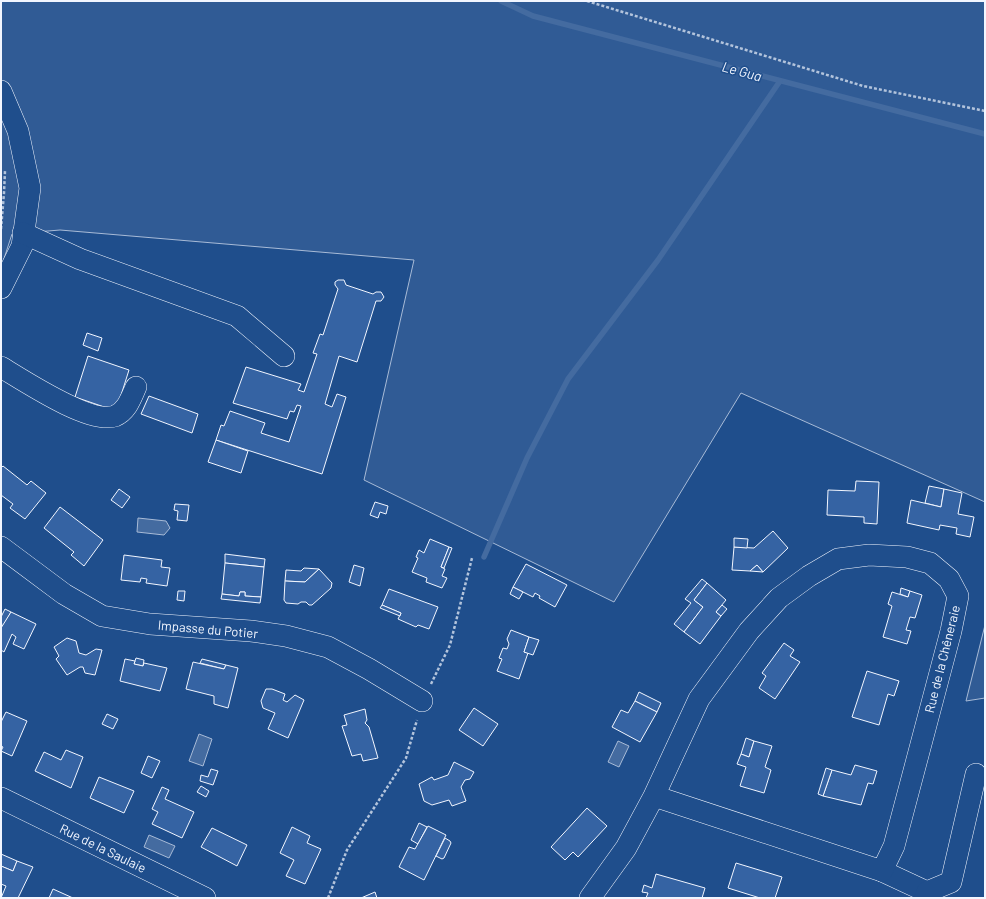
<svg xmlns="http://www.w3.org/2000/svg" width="986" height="899" font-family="Barlow,sans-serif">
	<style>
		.green { fill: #305b95; stroke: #a8bbd7 }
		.water { fill: #446ba0; stroke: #a8bbd7 }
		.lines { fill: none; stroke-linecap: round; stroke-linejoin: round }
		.stream { stroke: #446ba0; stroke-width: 5.5 }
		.building { fill: #3563a3; stroke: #f2f6ff }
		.minor-casing { stroke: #f2f6ff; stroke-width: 22 }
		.path { stroke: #b3c4dc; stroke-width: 2.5; stroke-dasharray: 3 2; stroke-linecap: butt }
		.minor { stroke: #1f4e8c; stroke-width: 21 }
		.labels { text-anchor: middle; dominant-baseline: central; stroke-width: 3; stroke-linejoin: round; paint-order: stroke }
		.street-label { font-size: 13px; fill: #f2f6ff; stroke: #1f4e8c }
		.water-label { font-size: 14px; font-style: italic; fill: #f2f6ff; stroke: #1f4e8c }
	</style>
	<rect width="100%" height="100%" fill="#1f4e8c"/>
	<g class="green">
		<polygon points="1,1 985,1 985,502 741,393 614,602 364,480 414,260 60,230 12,234 1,268"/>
		<polygon points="985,625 985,698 966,701"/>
	</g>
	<g class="water">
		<polygon points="138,518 166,521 170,528 164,535 137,532"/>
		<polygon points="199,734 212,739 203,766 189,761"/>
		<polygon points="618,741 629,746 619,767 608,762"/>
		<polygon points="149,835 175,846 169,858 144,847"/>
	</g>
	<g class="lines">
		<g class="stream">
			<polyline points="501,1 533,16 985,134"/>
			<polyline points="484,557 527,458 568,379 658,260 780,81"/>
		</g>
	</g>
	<g class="building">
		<polygon points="338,280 344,280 346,285 373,294 376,292 381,292 384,297 381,301 376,301 357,362 339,356 325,404 332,407 337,394 346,397 322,474 216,440 221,425 224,426 230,411 265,423 261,433 289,442 301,406 297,405 294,412 290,411 287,419 233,403 246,367 301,384 298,390 304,392 317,354 313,353 320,334 323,335 338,289 335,285 335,282"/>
		<polygon points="87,333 102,338 98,351 83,345"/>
		<polygon points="88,356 129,370 116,411 75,397"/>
		<polygon points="149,396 198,414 192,433 141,414"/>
		<polygon points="216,440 248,451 241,473 208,462"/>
		<polygon points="3,466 27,485 31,481 46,493 25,519 10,508 13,504 1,495 1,468"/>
		<polygon points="856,481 879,482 877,524 864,523 864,517 827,515 828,490 855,491"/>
		<polygon points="929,486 944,489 941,507 925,503"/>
		<polygon points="119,489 130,497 122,508 111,500"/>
		<polygon points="944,489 962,493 958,514 974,517 970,537 956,534 957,528 940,525 939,530 907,523 911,500 941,507"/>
		<polygon points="375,502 388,506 386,514 380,512 378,518 370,515"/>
		<polygon points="175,504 189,505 187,521 177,520 178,511 174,510"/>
		<polygon points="60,507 103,540 84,566 71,555 74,552 44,528"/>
		<polygon points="773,531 788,548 763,572 757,565 750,571 732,570 734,547 754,548"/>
		<polygon points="734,538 748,539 747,548 734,547"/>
		<polygon points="430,539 449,547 441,567 445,569 442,576 447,578 442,588 426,582 427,578 412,572 418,558 416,557 419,550 424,553"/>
		<polygon points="449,547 452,548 444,568 441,567"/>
		<polygon points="225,554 265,559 264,567 225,563"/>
		<polygon points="124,555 162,560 161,567 170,568 167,586 146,583 147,579 141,578 140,582 121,580"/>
		<polygon points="225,563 264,567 261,597 245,596 245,592 240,592 239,596 222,594"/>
		<polygon points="526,564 567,585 555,607 539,598 540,596 535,593 533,597 513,587"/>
		<polygon points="354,565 364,568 360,586 349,582"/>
		<polygon points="757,565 763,572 750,571"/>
		<polygon points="304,568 319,569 305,582 285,581 286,570 301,571"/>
		<polygon points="319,569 332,583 331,588 312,605 309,605 306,602 301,602 298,604 286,603 284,600 285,581 305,582"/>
		<polygon points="702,579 707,583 694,600 703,607 684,632 674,624 691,603 685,599"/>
		<polygon points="707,583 726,600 716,612 721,616 700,644 684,632 703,607 694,600"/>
		<polygon points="513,587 523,592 519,599 510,594"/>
		<polygon points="901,588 910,591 908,597 900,594"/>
		<polygon points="389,589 438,607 429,629 418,625 416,627 398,619 401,613 382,605"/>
		<polygon points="178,591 185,591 184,601 177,600"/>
		<polygon points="910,591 922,595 915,618 910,617 906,630 911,631 907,644 883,637 892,606 888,604 892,592 908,597"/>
		<polygon points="240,592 245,592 245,596 261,597 260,603 221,599 222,594 239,596"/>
		<polygon points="382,605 401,613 400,616 380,608"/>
		<polygon points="722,605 727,609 721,616 716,612"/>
		<polygon points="5,609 11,612 2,628 1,617"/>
		<polygon points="11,612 36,624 24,649 13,644 16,637 12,634 4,652 1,650 1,628"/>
		<polygon points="511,630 529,637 524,652 528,653 519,679 497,671 502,659 499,658 503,648 507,649 509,644 507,639"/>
		<polygon points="529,637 539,640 533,655 524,652"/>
		<polygon points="67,638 76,641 79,653 86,655 96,649 102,650 95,675 85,673 83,667 80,667 67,675 56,659 59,656 54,647"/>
		<polygon points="784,643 794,650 790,656 800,662 775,699 759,688 766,676 762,673"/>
		<polygon points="136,658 144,660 143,666 134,664"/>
		<polygon points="125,659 135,661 134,664 143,666 144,663 167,668 160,691 120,681"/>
		<polygon points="202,659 226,665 224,669 200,663"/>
		<polygon points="193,662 224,669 226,665 238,668 228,708 214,704 214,696 186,689"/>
		<polygon points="867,671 899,681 894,696 888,694 879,725 852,717"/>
		<polygon points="266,689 272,689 285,694 283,700 287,702 295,695 304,700 288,738 268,729 275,713 263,708 261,701"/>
		<polygon points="639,692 661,703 657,712 635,701"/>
		<polygon points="635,701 657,712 640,742 612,727 621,710 628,713"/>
		<polygon points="474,708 498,724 483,746 459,730"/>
		<polygon points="365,709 367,720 365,723 369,727 378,758 363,761 361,754 352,756 342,726 347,725 344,715"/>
		<polygon points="6,712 27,721 12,756 1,751 3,747 1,746 1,722"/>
		<polygon points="107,714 118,719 113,729 102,724"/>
		<polygon points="746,738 754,741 749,757 741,754"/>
		<polygon points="754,741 772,746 765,767 771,770 764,793 740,786 746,767 737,764 741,754 749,757"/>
		<polygon points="66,750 83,757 71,788 35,771 44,752 61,760"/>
		<polygon points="148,756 160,761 152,778 141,773"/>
		<polygon points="454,762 474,772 470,779 465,780 461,787 466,801 452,806 449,800 432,805 424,801 419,784 432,777 434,780 448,775"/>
		<polygon points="855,765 877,771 873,784 868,783 861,805 823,796 832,770 851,775"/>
		<polygon points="826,768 832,770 823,796 818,794"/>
		<polygon points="211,769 218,771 213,785 200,781 201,775 208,777"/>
		<polygon points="99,777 134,791 124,813 90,798"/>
		<polygon points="201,786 209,791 206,797 197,792"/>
		<polygon points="162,787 169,790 165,799 194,812 182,838 152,824 158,812 152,809"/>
		<polygon points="587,808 607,826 578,857 573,852 565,860 551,847"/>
		<polygon points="419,823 427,827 418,844 411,840"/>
		<polygon points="428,826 446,835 424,880 399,867 409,847 415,849"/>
		<polygon points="292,827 310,836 307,843 321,849 305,884 286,876 294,860 280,853"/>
		<polygon points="212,828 247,845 237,866 201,847"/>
		<polygon points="445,838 450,841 451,843 444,858 442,859 436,856"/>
		<polygon points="1,854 17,861 13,871 1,866"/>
		<polygon points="17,861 33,867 18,898 1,898 6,886 1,884 1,866 13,871"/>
		<polygon points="736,863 782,877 775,898 760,898 728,888"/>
		<polygon points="656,874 705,888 702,898 646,898 648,893 642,892 644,885 652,888"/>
		<polygon points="53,889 73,898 49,898"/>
		<polygon points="375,892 377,898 361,898"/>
	</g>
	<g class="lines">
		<defs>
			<g id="minor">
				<polyline points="1,91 18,131 30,188 22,246 1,288"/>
				<polyline points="23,233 80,259 237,316 284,356"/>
				<path d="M1,367C23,380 90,425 115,416C127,411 131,398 136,387"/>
				<polyline points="1,547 64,594 102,616 150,624 251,631 286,636 328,647 369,669 422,701"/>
				<polyline points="1,798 205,898"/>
				<polyline points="882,871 927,892"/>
				<polyline points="590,898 626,848 654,796 699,699 749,631 779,598 809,576 838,559 869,555 907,557 930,563 949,579 958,596 951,631 894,846 882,871 654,796"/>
				<polyline points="925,898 927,892 951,882 976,774"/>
			</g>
		</defs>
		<use href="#minor" class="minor-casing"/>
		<g class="path">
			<polyline points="587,1 863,86 985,111"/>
			<polyline points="1,229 4,193 5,171"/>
			<polyline points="431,684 450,645 472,558"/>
			<polyline points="328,898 347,850 406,758 417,720"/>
		</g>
		<use href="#minor" class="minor"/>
	</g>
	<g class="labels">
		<g class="street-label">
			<text transform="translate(208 629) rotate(5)">Impasse du Potier</text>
			<text transform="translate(942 659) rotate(-76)">Rue de la Chêneraie</text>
			<text transform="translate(103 848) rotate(26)">Rue de la Saulaie</text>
		</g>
		<g class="water-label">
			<text transform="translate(742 71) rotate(15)">Le Gua</text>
		</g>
	</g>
	<rect width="986" height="899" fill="none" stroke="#f2f6ff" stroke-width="4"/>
</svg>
